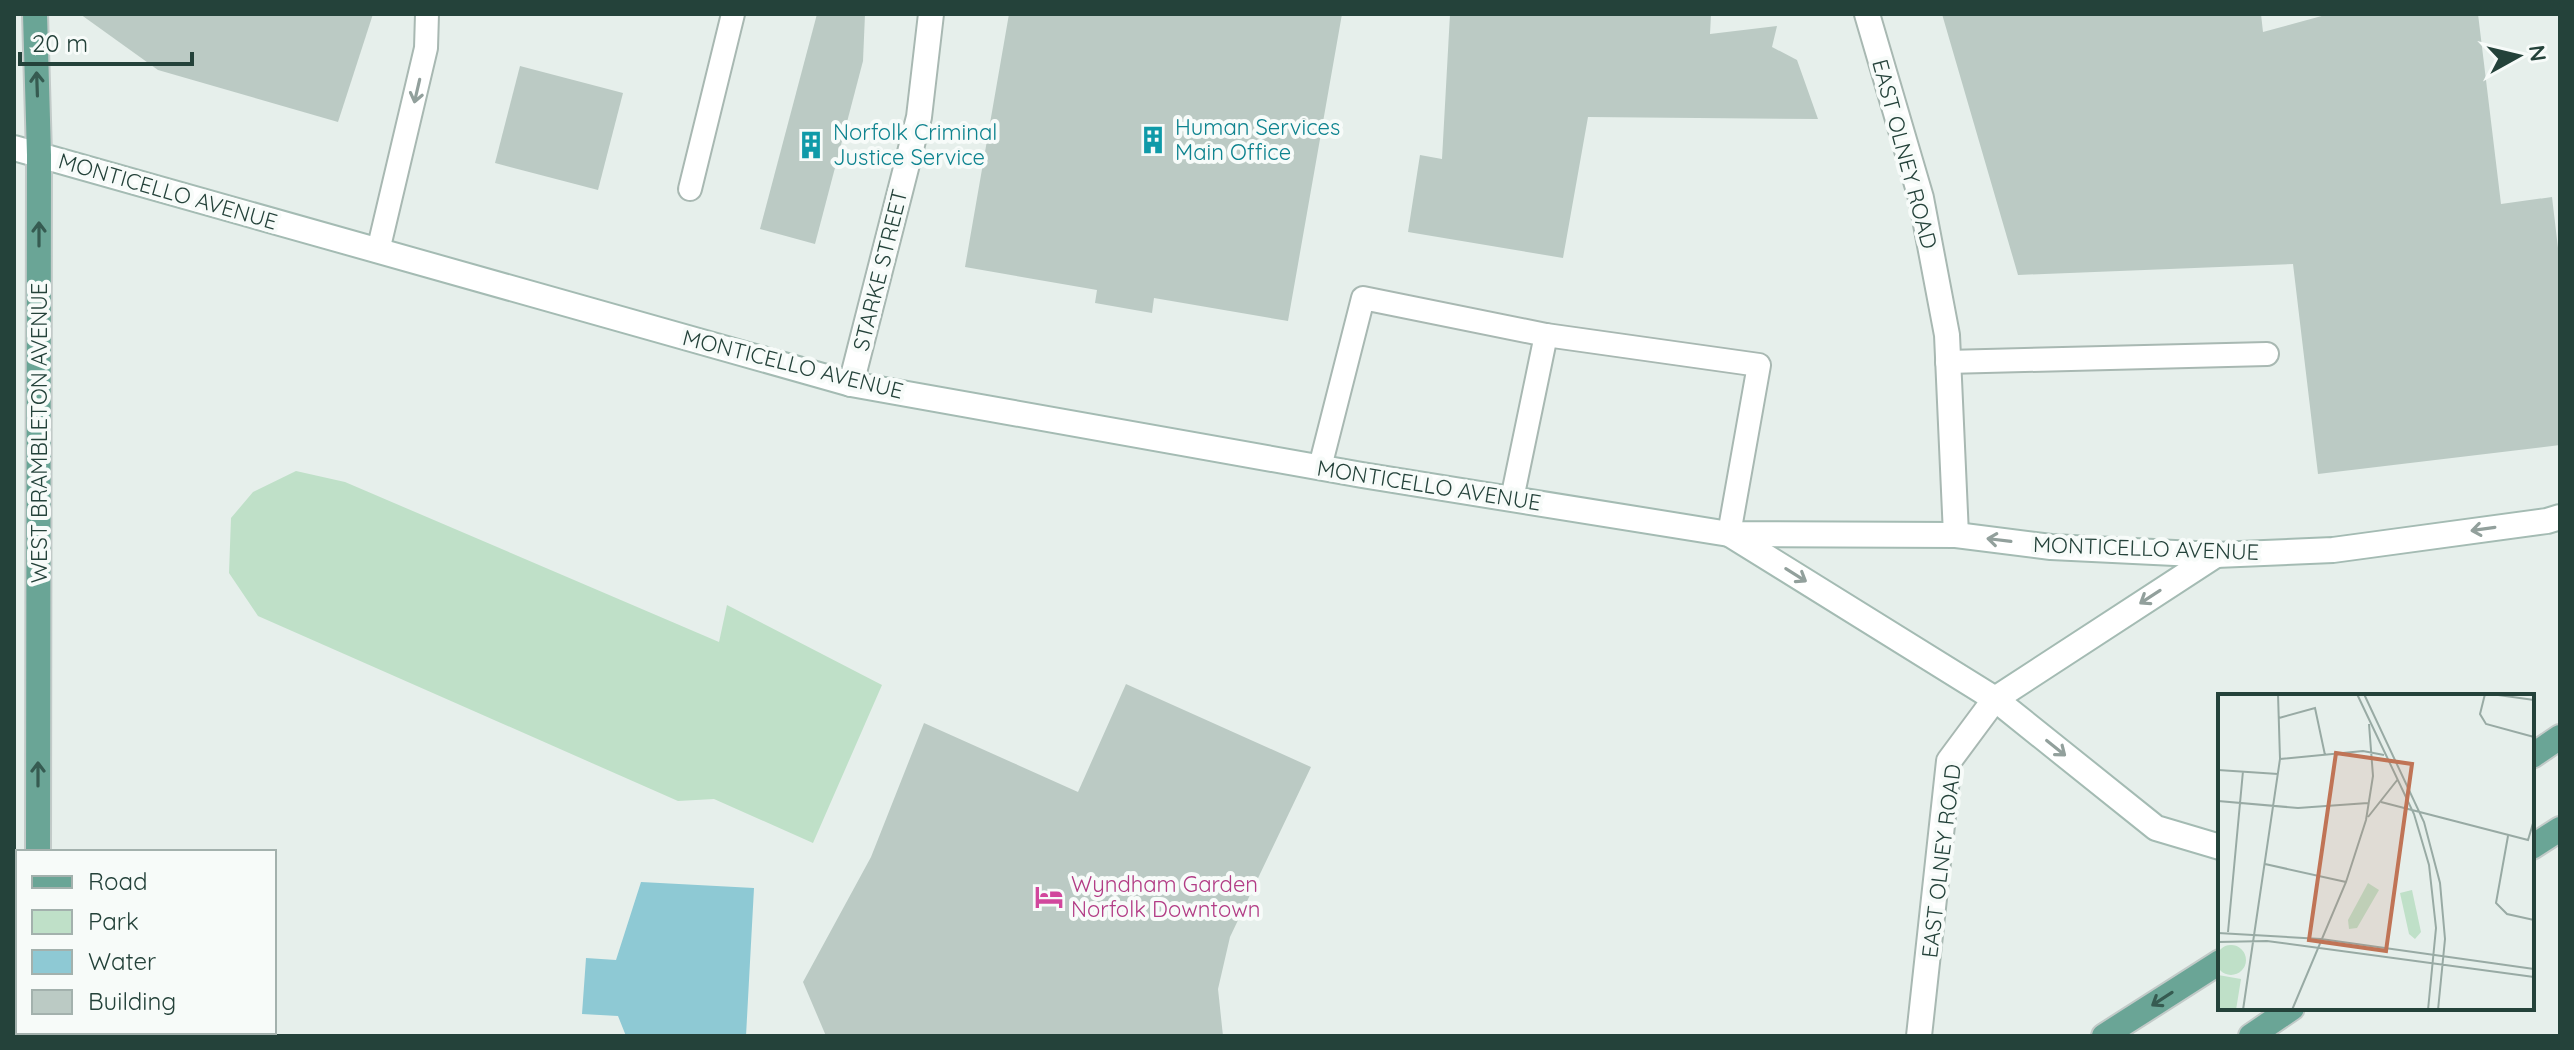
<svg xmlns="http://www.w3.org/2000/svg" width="2574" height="1050" font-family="Quicksand,sans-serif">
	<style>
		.green { fill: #bfe0c8 }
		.water { fill: #8ec9d4 }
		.building { fill: #bbcac4 }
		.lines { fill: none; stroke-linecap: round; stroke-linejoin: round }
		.service-casing { stroke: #a8b8b2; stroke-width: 26 }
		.minor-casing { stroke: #a8b8b2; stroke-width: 28 }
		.tertiary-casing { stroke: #a8b8b2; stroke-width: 28 }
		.secondary-casing { stroke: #a4bbb3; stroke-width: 28 }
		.primary-casing { stroke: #c2cac8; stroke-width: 28 }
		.service { stroke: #fff; stroke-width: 22 }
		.minor { stroke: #fff; stroke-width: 24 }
		.tertiary { stroke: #fff; stroke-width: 24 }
		.secondary { stroke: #fff; stroke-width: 24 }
		.primary { stroke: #6aa596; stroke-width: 24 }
		.oneway { stroke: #365b51 }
		.oneway2 { stroke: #92a09c }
		.labels { text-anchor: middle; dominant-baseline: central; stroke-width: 8; stroke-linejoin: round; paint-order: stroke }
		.culture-label { font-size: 22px; fill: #0d838f; stroke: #f7fbf9; text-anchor: start }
		.street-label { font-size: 22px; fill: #24423a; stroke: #f7fbf9 }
		.hotel-label { font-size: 22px; fill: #b23c85; stroke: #f7fbf9; text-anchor: start }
		.inset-road { fill: none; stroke: #98aaa4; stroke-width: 2 }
		.view { fill: #c07456; fill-opacity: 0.15; stroke: #c07456; stroke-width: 4 }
		.inset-edge { fill: none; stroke: #24423a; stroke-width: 4 }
	</style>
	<rect width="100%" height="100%" fill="#e6efeb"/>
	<polygon class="green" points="296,471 345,482 719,642 727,605 882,685 813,843 714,799 678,801 258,616 229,573 231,518 253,492"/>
	<polygon class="water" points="641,882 754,888 746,1036 626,1036 618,1016 582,1014 586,958 616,960"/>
	<g class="building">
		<polygon points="80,14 373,14 338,122 158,70"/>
		<polygon points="817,14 865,14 863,61 815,244 760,229"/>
		<polygon points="1009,14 1342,14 1288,321 1154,298 1152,313 1095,303 1097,290 965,267"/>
		<polygon points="1450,14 1711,14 1710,34 1777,26 1772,47 1797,60 1818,119 1588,117 1563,258 1408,232 1420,155 1442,159"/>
		<polygon points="1942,14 2261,14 2263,32 2329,14 2478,14 2501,204 2552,197 2560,265 2560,445 2318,474 2293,264 2018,275"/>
		<polygon points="520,66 623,93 598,190 495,163"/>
		<polygon points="1126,684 1311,767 1230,937 1218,989 1223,1036 826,1036 803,982 871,857 924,723 1078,792"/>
	</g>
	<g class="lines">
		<defs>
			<g id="service">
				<polyline points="690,189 733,14"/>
				<polyline points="378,251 426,48 427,14"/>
				<polyline points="1947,362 2267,354"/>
				<polyline points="1320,467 1363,298 1546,335 1759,365 1729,534"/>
				<polyline points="1512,499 1546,335"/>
			</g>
			<g id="minor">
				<polyline points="851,384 919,117 931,14"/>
				<polyline points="1919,1036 1949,761 1995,699"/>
			</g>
			<polyline id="tertiary" points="1867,14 1921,198 1947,335 1956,535"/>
			<g id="secondary">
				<polyline points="14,148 851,384 1362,475 1729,534 1956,535 2051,547 2216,555 2333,550 2547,521 2560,517"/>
				<polyline points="1731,535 1995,699 2156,828 2220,847"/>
				<polyline points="1995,699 2216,555"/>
			</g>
			<g id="primary">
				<polyline points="35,14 39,155 38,852"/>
				<polyline points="2532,756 2560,737"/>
				<polyline points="2532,847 2560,829"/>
				<polyline points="37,1036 37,1032"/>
				<polyline points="2104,1036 2220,962"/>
				<polyline points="2251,1036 2292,1008"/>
			</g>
		</defs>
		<use href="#service" class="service-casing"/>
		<use href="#minor" class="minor-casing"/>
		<use href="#tertiary" class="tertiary-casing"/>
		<use href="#secondary" class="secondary-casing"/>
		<use href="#primary" class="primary-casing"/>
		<use href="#service" class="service"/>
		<use href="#minor" class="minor"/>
		<use href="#tertiary" class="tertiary"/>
		<use href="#secondary" class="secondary"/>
		<use href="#primary" class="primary"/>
	</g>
	<defs><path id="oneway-shaft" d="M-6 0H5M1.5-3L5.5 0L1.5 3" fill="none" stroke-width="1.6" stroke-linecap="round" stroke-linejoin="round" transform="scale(2)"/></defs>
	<g class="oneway">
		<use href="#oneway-shaft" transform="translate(37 84) rotate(-92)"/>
		<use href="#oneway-shaft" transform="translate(39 234) rotate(-90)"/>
		<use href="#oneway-shaft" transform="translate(38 774) rotate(-90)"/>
		<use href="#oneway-shaft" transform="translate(2162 999) rotate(147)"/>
	</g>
	<g class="oneway2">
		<use href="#oneway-shaft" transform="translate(417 91) rotate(103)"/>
		<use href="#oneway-shaft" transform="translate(2483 529) rotate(172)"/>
		<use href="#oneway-shaft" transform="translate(1999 540) rotate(-173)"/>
		<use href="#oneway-shaft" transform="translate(1796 575) rotate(32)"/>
		<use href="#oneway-shaft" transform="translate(2150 597) rotate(147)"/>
		<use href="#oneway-shaft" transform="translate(2056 748) rotate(39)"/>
	</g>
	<defs>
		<symbol id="building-bare" viewBox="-9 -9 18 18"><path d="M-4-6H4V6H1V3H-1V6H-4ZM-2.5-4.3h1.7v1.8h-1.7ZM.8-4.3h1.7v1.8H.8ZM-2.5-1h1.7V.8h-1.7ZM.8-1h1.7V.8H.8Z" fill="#0f9aa8" stroke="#f7fbf9" stroke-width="2.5" paint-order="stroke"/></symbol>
		<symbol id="hotel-bare" viewBox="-9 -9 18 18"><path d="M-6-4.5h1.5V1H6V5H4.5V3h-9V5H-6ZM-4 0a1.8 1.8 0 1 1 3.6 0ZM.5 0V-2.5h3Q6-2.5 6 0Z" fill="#d1479c" stroke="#f7fbf9" stroke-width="2.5" paint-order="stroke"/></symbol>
	</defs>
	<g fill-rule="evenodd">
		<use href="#building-bare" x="1133" y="120" width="40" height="40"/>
		<use href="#building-bare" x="791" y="125" width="40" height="40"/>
		<use href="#hotel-bare" x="1029" y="877" width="40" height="40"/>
	</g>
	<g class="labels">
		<g class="culture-label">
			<text x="1175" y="127">Human Services<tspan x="1175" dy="25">Main Office</tspan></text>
			<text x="833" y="132">Norfolk Criminal<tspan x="833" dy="25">Justice Service</tspan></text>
		</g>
		<g class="street-label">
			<text transform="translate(1905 154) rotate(75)">EAST OLNEY ROAD</text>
			<text transform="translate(168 191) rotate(16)">MONTICELLO AVENUE</text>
			<text transform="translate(880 270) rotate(-76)">STARKE STREET</text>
			<text transform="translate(793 364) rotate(14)">MONTICELLO AVENUE</text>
			<text transform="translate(39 433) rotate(-90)">WEST BRAMBLETON AVENUE</text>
			<text transform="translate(1429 485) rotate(9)">MONTICELLO AVENUE</text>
			<text transform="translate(2146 548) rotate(2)">MONTICELLO AVENUE</text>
			<text transform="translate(1941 861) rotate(-83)">EAST OLNEY ROAD</text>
		</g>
		<g class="hotel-label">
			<text x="1071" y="884">Wyndham Garden<tspan x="1071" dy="25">Norfolk Downtown</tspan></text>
		</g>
	</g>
	<g transform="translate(2218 694)">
		<rect width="316" height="316" fill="#e6efeb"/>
		<path d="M150,189L161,196L139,234L131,235L130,226ZM194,196L203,238L197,245L191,240L182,199ZM-2 266a15 15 0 1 1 30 0a15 15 0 1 1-30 0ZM0,281L23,285L18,316H0Z" fill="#bfe0c8"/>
		<path class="inset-road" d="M139,0L196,120L211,171L218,234L210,316M146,0L206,128L222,189L227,245L220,316M267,0L262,20L268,30L316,43M273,0L316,6M61,24L97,14L107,61M62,65L145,57L166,61M0,76L60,80M0,107L80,114L150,109M163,108L310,146L316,126M150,123L180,85M290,142L278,209L289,220L316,226M47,170L128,188M10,238L25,77M0,239L103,245L316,275M0,248L49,247L316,283M25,316L62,65L60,0M74,316L128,188L148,126L155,82L151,30"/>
		<path class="view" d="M118,59L194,70L168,257L91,246Z"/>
		<rect width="316" height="316" class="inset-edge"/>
	</g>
	<rect width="2574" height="1050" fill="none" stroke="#24423a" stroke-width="32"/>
	<rect x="16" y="850" width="260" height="184" fill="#f7fbf9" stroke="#a3b1ad" stroke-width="2"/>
	<rect x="32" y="876" width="40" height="12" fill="#6aa596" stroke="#a3b1ad" stroke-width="2"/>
	<text x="88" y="890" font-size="24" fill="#24423a">Road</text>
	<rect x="32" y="910" width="40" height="24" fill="#bfe0c8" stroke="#a3b1ad" stroke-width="2"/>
	<text x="88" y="930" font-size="24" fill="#24423a">Park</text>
	<rect x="32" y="950" width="40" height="24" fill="#8ec9d4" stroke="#a3b1ad" stroke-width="2"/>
	<text x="88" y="970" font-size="24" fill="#24423a">Water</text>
	<rect x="32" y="990" width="40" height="24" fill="#bbcac4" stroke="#a3b1ad" stroke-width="2"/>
	<text x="88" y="1010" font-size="24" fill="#24423a">Building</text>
	<g transform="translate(2518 56) rotate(82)" stroke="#f7fbf9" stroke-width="6" paint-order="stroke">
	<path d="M0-6L14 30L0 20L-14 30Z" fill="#24423a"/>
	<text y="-12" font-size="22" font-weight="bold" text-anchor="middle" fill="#24423a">N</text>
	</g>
	<path d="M20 52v12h172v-12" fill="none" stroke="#24423a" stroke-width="4"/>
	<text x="32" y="52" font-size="24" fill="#24423a" stroke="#f7fbf9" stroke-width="6" paint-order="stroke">20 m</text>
</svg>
